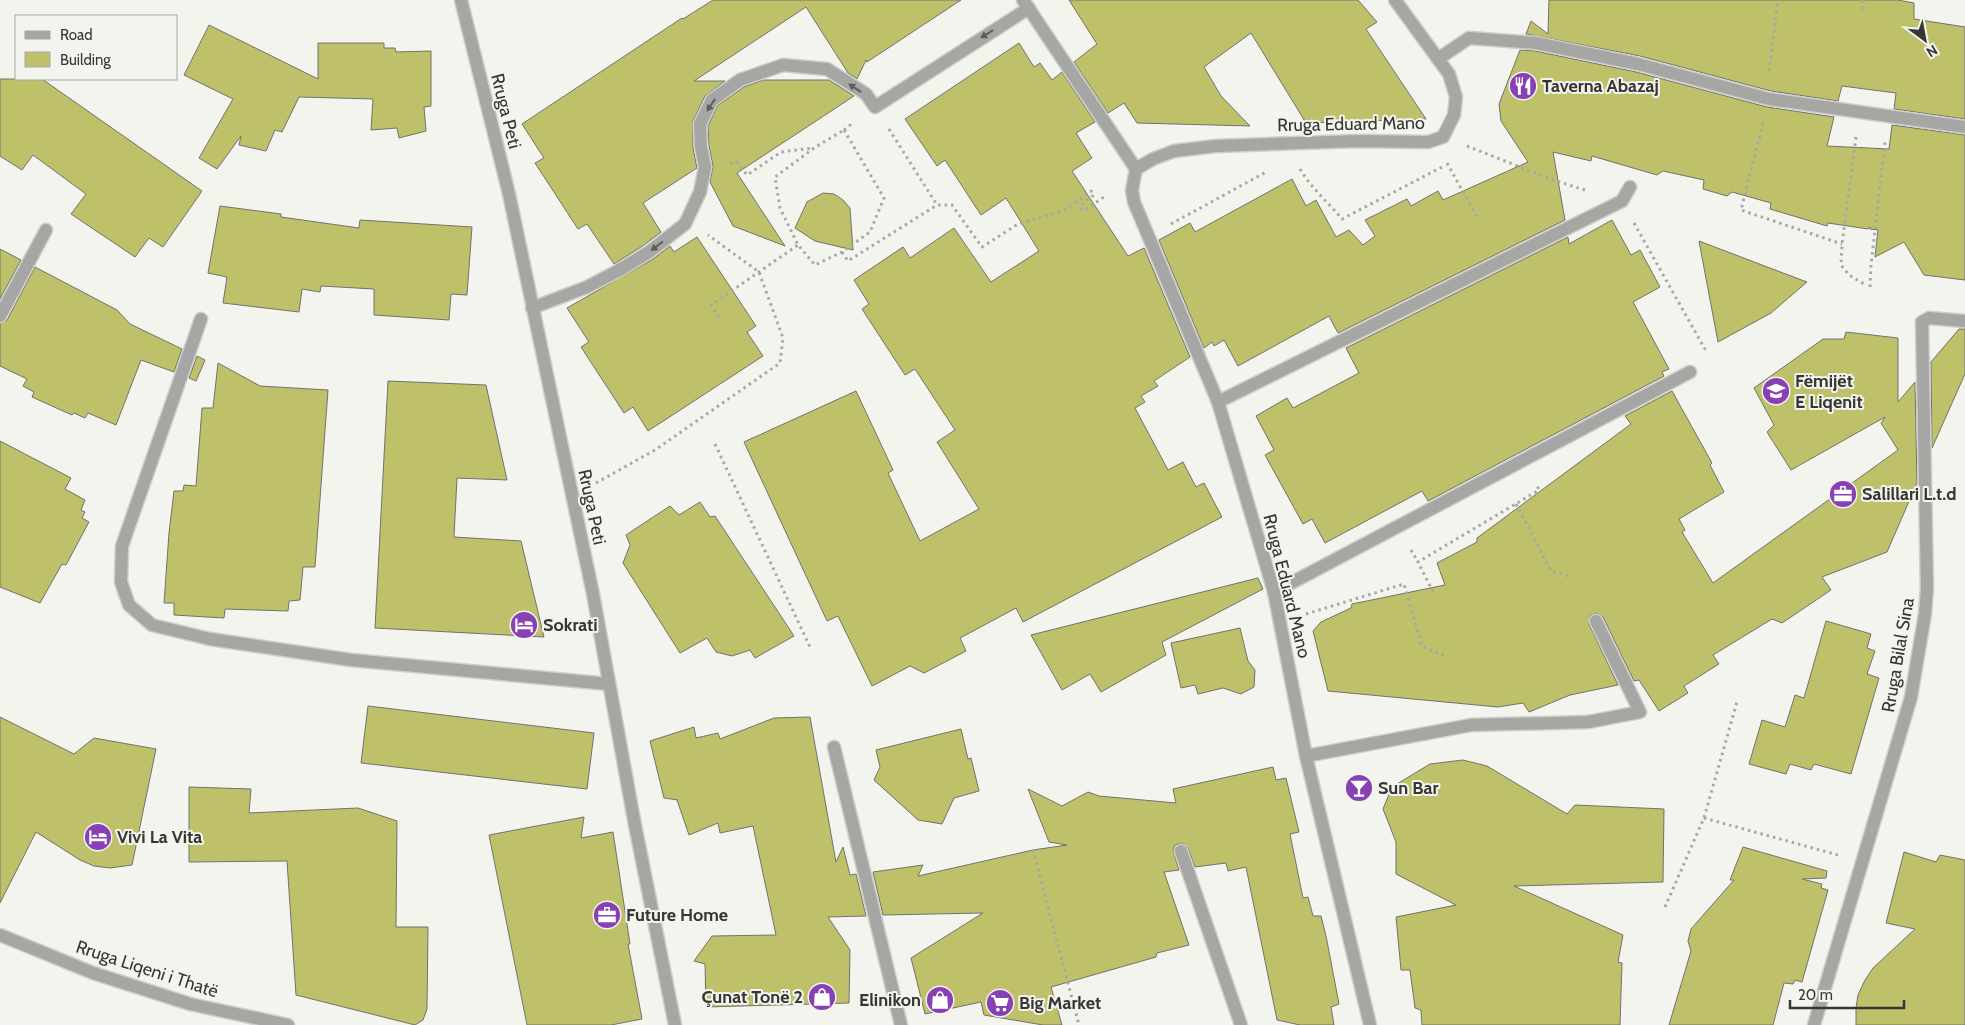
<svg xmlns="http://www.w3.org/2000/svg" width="1965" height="1025" font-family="Cabin,sans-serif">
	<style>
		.building { fill: #bfc06a; stroke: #72726e }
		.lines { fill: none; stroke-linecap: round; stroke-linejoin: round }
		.minor-casing { stroke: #cececa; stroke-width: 15 }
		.path { stroke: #a7a7a3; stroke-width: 3; stroke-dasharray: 2.5 4; stroke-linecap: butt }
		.minor { stroke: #a6a6a4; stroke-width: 12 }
		.oneway { fill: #5d5d5b }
		.labels { text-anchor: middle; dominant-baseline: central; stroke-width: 4; stroke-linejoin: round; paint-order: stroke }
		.poi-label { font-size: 18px; font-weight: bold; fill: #363634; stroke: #f4f4ef; text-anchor: start }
		.street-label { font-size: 18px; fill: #363634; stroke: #f4f4ef }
	</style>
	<rect width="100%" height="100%" fill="#f4f4ef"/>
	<g class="building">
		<polygon points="713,0 961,0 867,62 866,60 857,79 848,73 806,7 694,81 725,81 705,96 693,121 693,148 697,168 643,203 661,232 644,245 614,264 587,224 578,229 535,163 544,158 522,124 682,18 683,19"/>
		<polygon points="1069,0 1358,0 1377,22 1366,29 1426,119 1306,123 1251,33 1204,67 1221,96 1250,126 1137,123 1124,103 1108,113 1074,62 1097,44"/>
		<polygon points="1549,0 1898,0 1914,3 1914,19 1965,27 1965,119 1894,109 1896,93 1842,86 1838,101 1771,91 1640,56 1526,34 1531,21 1548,34"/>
		<polygon points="209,25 318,79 318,43 384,43 384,48 395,48 396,52 431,51 431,106 424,107 426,131 399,138 397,128 371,130 373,99 299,97 282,132 275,130 266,151 239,145 241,136 217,169 199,158 233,99 184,75"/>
		<polygon points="1019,43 1034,67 1040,63 1052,80 1062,72 1095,122 1076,133 1092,158 1072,171 1128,256 1144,248 1190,357 1154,381 1158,386 1141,396 1145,402 1135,408 1168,470 1183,462 1196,487 1204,483 1222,517 1023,622 1016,608 960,638 966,651 924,673 910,666 872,686 838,616 827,621 744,442 856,391 893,470 888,473 920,541 979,509 937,442 955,430 915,369 905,375 862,309 869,304 854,280 903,247 910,258 954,228 991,282 1039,251 1006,198 981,215 945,160 937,166 905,119"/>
		<polygon points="1520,50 1535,51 1636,72 1767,107 1834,117 1827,146 1889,149 1892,125 1965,135 1965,280 1924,275 1904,242 1875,257 1878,230 1870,229 1870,227 1868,229 1828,223 1827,226 1770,209 1771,203 1732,192 1727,196 1703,189 1704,180 1663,171 1657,175 1592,156 1591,161 1553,152 1565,220 1338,333 1329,316 1238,366 1224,340 1214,346 1212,342 1204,348 1159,240 1190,223 1195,232 1292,179 1306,206 1316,200 1336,237 1349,230 1363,245 1375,236 1365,220 1407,199 1411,206 1438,191 1443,200 1528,162 1501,121 1499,104"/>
		<polygon points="0,79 42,79 202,191 163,247 149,238 135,257 71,214 86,194 33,155 22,170 0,156"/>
		<polygon points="763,80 829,80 854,96 737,173 785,246 733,226 710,182 713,166 709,146 708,126 718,105 744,87"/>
		<polygon points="823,193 834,194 843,200 850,208 853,250 815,241 795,228 807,202"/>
		<polygon points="220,206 281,214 281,217 359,228 360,220 472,227 467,295 451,294 449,320 374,315 374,289 321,286 320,292 302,289 299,312 223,303 227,277 208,273"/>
		<polygon points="1612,220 1631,255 1640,250 1660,287 1633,302 1669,369 1662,372 1664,376 1428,501 1422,491 1325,543 1312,519 1303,524 1265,455 1274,450 1256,416 1287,398 1293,408 1359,373 1346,348 1568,237 1569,244"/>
		<polygon points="697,237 756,326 747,332 763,356 648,431 633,407 624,413 581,347 589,342 567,308 653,259 670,246 674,252"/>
		<polygon points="1699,241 1783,273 1807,282 1771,313 1718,342"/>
		<polygon points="0,249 21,260 0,299"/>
		<polygon points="35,267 117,310 130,324 182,349 174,372 141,360 116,425 88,413 85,418 74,413 72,415 32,397 34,392 23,386 27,379 0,366 0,324 7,320"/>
		<polygon points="1959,329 1965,329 1965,374 1932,448 1931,362"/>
		<polygon points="1846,332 1898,338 1898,402 1915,382 1917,483 1887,552 1822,577 1831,590 1782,623 1772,619 1713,655 1719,664 1684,686 1688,693 1659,711 1639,680 1634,681 1603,617 1596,613 1590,616 1589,624 1618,685 1570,695 1529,712 1523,703 1498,707 1328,691 1313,631 1321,622 1351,608 1352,604 1445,585 1437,563 1477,542 1477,538 1631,424 1625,416 1672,391 1712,463 1710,465 1724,492 1679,519 1685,530 1682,532 1713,583 1898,450 1881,423 1885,417 1791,470 1767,432 1774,425 1754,388 1823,339 1844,339"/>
		<polygon points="197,356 205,360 196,381 189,378"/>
		<polygon points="218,363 260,386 328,390 315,567 303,567 300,600 289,601 288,611 225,609 224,618 174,615 174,603 164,603 169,533 174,491 183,491 184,485 196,486 202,408 213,408"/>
		<polygon points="388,381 486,385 507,480 457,478 454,537 521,541 544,637 375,628"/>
		<polygon points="0,441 71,478 65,489 85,500 81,510 85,512 82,518 89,522 66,565 62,564 40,603 0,587"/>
		<polygon points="700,502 710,517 715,516 794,636 755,658 750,650 732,656 716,652 707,638 680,653 623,563 630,545 626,535 670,506 679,515"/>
		<polygon points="1258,578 1263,589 1162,642 1166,655 1101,692 1090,674 1062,690 1031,635"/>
		<polygon points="1826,621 1871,634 1867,648 1875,651 1867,674 1879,678 1851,774 1814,764 1811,770 1790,764 1786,774 1749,764 1762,720 1785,727 1795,695 1804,698"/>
		<polygon points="1240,628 1248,661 1255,670 1254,687 1241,694 1223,688 1198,694 1195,685 1181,688 1171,643"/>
		<polygon points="368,706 594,733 587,789 361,763"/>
		<polygon points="0,717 74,754 94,738 156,749 132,865 110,868 94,866 80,860 36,832 0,903"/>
		<polygon points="810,717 836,862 843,847 850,875 856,874 866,916 828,917 850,950 849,1003 706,1007 705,964 694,961 712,936 776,935 753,826 720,833 718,823 689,835 677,800 678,800 664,798 650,741 694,727 696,738 718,733 720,739 774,718"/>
		<polygon points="961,729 968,759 971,758 979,791 954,798 942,824 918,820 874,780 880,767 876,750"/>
		<polygon points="1463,760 1487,766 1567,814 1575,805 1664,809 1663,882 1514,886 1623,935 1618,962 1622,963 1620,1025 1422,1025 1421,1010 1415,1008 1410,970 1401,970 1396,917 1456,905 1396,874 1396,842 1383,809 1392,787 1430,764"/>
		<polygon points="1273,767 1276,780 1286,778 1299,832 1290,834 1303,898 1308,897 1313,916 1321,916 1326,936 1339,1004 1331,1007 1334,1025 1300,1025 1277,1020 1246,867 1228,871 1226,863 1195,867 1188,848 1182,843 1175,845 1173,850 1179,870 1164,872 1189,945 1157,953 1156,957 1051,987 1062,1025 1043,1025 984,1015 981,1002 925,1014 911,958 983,913 883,915 873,872 923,865 918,876 1033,850 1067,845 1049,842 1028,789 1062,806 1088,792 1099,796 1176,803 1173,789"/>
		<polygon points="189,787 251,789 249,813 358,808 397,821 396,927 428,927 427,1009 423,1020 415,1025 296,995 287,861 189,862"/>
		<polygon points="584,817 581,838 613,832 630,944 628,944 642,1019 611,1025 527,1025 489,835"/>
		<polygon points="1743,847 1827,871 1826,878 1802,879 1822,884 1821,888 1828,890 1802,982 1795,980 1793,984 1784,983 1773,1025 1669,1025 1691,951 1688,941 1691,929 1734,880 1730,880"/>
		<polygon points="1904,852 1936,862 1940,855 1965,860 1965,1025 1856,1025 1856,1008 1858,995 1865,980 1873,968 1915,929 1886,923"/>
	</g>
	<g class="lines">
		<defs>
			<g id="minor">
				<polyline points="461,0 509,194 593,594 634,820 675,1025"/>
				<polyline points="1023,0 1136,169 1132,190 1134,202 1218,402 1274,592 1306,756 1370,1025"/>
				<polyline points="1438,59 1469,38 1536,43 1638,64 1769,99 1965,127"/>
				<polyline points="1136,169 1153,159 1174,151 1216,146 1358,141 1428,142 1443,137 1454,115 1456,97 1449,74 1395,0"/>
				<polyline points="532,308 587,287 616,272 649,252 685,224 700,192 705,167 701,147 700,124 712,100 740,80 783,65 827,69 866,94 875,107 1029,8"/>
				<polyline points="0,316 46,230"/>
				<polyline points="201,319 122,546 121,582 129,605 152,625 210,639 351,660 609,684"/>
				<polyline points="1218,402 1622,201 1630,187"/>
				<polyline points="1274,592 1690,372"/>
				<polyline points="834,747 901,1025"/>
				<polyline points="1306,756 1471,725 1588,722 1640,712 1596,621"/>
				<polyline points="1181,851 1241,1025"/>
				<polyline points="0,935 93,973 190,1004 288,1025"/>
				<polyline points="1814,1025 1911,697 1925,614 1927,588 1922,322 1929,318 1965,321"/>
			</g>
		</defs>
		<use href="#minor" class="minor-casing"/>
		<g class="path">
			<polyline points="1862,9 1863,0"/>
			<polyline points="1769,71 1778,0"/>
			<polyline points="1763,123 1741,210 1842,244"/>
			<polyline points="889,129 937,205 952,205 982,247 1018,224 1065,210 1091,191 1094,195 1080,206 1083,211 1107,195"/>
			<polyline points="844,130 854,122"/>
			<polygon points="844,130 884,198 870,232 842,252 815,265 798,245 780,208 775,177 814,148"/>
			<polyline points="1856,137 1842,244 1841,265 1849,275 1864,284"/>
			<polyline points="1467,146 1553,180 1585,190"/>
			<polyline points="730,163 737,162 747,175 781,152 813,148"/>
			<polyline points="1447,163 1478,219"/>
			<path d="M1300,169C1311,188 1328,202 1342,219L1444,166"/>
			<polyline points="1634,223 1706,351"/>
			<polyline points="1171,224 1266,172"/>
			<polyline points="842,252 848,261 937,205"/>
			<polyline points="1870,287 1871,265 1885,141"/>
			<polyline points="719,317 711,305 798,245"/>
			<polyline points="715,444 810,647"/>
			<polyline points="596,483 655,450 780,363 783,338 759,272 708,235"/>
			<polyline points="1516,504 1551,571 1573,577"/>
			<polyline points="1411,550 1418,562"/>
			<polyline points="1433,592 1418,562 1539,490 1536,483"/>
			<polyline points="1306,614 1404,584 1422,646 1446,657"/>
			<polyline points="1704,818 1838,855"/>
			<polyline points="1033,850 1079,1025"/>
			<polyline points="1665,907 1704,818 1737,702"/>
		</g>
		<use href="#minor" class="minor"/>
	</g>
	<defs><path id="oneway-solid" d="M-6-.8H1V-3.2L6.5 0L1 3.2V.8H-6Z" transform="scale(1.25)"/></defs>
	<g class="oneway">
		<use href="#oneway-solid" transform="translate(987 34) rotate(148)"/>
		<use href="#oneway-solid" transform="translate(855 88) rotate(-147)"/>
		<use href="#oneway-solid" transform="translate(711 105) rotate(123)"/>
		<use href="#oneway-solid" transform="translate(657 246) rotate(143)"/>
	</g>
	<defs>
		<symbol id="restaurant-disc" viewBox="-11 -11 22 22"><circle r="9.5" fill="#8841b4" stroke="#f4f4ef"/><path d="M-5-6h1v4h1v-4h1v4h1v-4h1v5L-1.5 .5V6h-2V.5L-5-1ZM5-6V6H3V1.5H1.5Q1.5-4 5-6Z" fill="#fff"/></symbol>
		<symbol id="school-disc" viewBox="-11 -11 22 22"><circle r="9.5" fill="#8841b4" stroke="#f4f4ef"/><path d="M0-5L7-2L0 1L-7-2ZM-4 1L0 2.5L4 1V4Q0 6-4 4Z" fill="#fff"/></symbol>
		<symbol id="office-disc" viewBox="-11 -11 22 22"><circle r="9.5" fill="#8841b4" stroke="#f4f4ef"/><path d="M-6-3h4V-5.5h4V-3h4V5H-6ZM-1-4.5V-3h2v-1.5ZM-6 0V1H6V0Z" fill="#fff"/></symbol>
		<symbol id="hotel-disc" viewBox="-11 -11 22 22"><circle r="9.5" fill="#8841b4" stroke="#f4f4ef"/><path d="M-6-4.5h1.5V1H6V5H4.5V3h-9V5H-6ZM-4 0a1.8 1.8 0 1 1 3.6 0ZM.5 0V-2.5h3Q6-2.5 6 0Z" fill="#fff"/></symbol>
		<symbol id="bar-disc" viewBox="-11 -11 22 22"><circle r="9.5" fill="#8841b4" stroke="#f4f4ef"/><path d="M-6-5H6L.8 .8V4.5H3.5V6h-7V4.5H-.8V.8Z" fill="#fff"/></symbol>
		<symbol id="shop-disc" viewBox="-11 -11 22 22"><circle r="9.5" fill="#8841b4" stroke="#f4f4ef"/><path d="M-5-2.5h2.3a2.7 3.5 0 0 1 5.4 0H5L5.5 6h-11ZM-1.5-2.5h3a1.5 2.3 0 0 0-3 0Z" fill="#fff"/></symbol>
		<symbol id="supermarket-disc" viewBox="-11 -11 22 22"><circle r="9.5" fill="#8841b4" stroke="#f4f4ef"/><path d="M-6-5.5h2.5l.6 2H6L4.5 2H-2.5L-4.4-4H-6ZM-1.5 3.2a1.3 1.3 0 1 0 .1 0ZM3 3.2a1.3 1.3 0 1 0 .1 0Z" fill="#fff"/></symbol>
	</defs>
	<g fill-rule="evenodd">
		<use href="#restaurant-disc" x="1507" y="70" width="32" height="32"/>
		<use href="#school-disc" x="1760" y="375" width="32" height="32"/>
		<use href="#office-disc" x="1827" y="478" width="32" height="32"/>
		<use href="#hotel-disc" x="508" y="609" width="32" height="32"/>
		<use href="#bar-disc" x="1343" y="772" width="32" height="32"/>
		<use href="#hotel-disc" x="82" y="821" width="32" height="32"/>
		<use href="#office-disc" x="591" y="899" width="32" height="32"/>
		<use href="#shop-disc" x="806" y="981" width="32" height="32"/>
		<use href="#shop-disc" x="924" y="984" width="32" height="32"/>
		<use href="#supermarket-disc" x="984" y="987" width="32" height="32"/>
	</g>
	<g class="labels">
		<g class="poi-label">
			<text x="1542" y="86">Taverna Abazaj</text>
			<text x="1795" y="381">Fëmijët<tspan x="1795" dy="21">E Liqenit</tspan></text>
			<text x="1862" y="494">Salillari L.t.d</text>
			<text x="543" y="625">Sokrati</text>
			<text x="1378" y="788">Sun Bar</text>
			<text x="117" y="837">Vivi La Vita</text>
			<text x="626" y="915">Future Home</text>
			<text x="803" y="997" text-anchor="end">Çunat Tonë 2</text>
			<text x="921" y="1000" text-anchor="end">Elinikon</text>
			<text x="1019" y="1003">Big Market</text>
		</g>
		<g class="street-label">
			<text transform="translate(506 111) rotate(76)">Rruga Peti</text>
			<text transform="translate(1351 124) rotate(-1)">Rruga Eduard Mano</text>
			<text transform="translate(592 507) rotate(78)">Rruga Peti</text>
			<text transform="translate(1287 586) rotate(76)">Rruga Eduard Mano</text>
			<text transform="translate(1898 655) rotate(-80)">Rruga Bilal Sina</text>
			<text transform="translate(147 969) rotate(18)">Rruga Liqeni i Thatë</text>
		</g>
	</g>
	<rect x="15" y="15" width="162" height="65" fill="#f4f4ef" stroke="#a8a8a4"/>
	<rect x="25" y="31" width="25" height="8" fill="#a6a6a4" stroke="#a8a8a4"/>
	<text x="60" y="40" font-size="15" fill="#363634">Road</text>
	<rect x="25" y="52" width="25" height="15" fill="#bfc06a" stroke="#a8a8a4"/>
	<text x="60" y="65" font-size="15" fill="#363634">Building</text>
	<g transform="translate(1925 40) rotate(148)" stroke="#f4f4ef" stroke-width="4" paint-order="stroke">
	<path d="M0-4L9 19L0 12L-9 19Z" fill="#363634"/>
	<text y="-8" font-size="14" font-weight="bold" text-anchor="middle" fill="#363634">N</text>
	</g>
	<path d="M1790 1000v8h114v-8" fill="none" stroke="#363634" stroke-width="2.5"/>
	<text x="1798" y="1000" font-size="15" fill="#363634" stroke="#f4f4ef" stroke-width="4" paint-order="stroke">20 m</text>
</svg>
